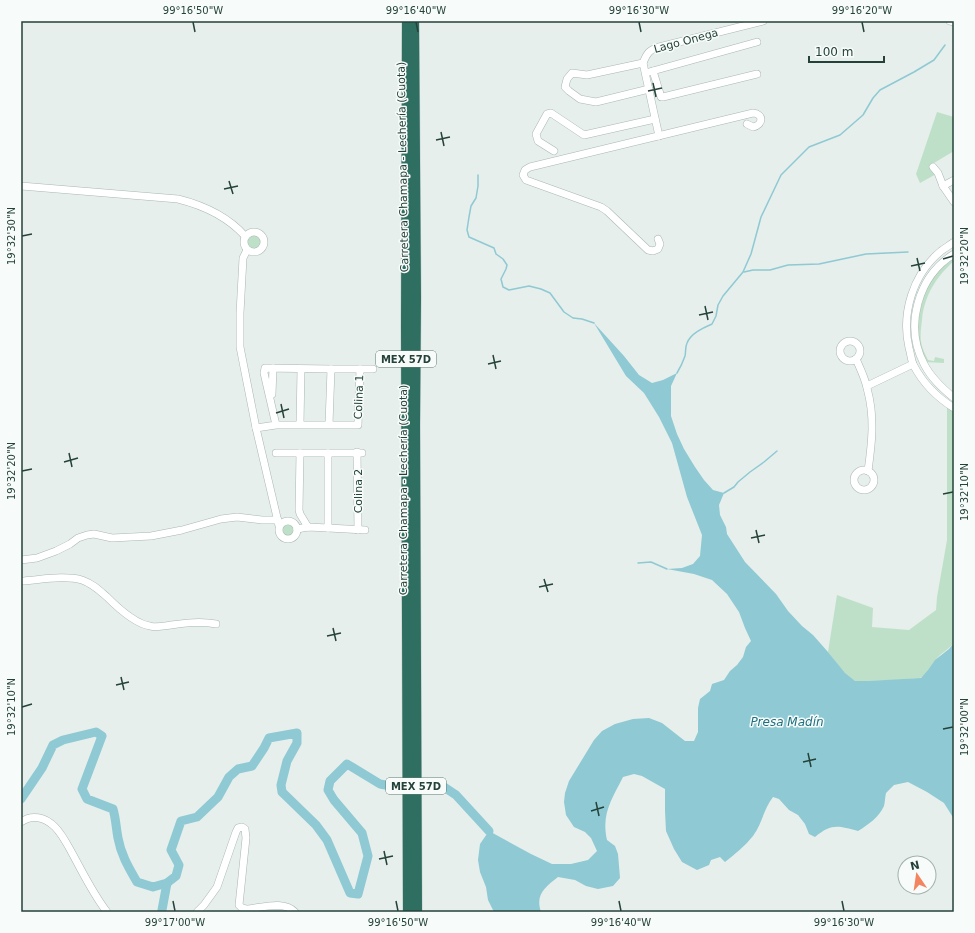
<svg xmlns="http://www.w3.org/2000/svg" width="975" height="933" font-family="'DejaVu Sans',sans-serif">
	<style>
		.green { fill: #bfe0c8 }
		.water { fill: #8ec9d4 }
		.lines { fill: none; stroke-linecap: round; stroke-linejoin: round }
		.stream { stroke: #8ec9d4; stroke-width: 1.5 }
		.river { stroke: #8ec9d4; stroke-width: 9 }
		.minor-casing { stroke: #a8b8b2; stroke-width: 8 }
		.highway-casing { stroke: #c2cac8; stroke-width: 11 }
		.minor { stroke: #fff; stroke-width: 7 }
		.highway { stroke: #2f6f62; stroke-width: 10 }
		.ticks { fill: none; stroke: #24423a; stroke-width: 1.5 }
		.labels { text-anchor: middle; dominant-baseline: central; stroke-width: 3; stroke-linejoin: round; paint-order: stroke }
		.shield { fill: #f7fbf9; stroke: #637a73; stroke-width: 1 }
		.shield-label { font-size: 10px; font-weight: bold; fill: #24423a }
		.street-label { font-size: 11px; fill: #24423a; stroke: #f7fbf9 }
		.water-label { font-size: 12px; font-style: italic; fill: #1c6f80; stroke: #f7fbf9 }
		.neatline { fill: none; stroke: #24423a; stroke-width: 1.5 }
		.ticks-label { font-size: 10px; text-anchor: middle; fill: #24423a }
	</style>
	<rect width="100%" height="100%" fill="#e6efeb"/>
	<g class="green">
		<polygon points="937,112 954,117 954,151 934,163 933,167 938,173 920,183 916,174"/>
		<circle cx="253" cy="242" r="8"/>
		<path d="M954,258V261C936,277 924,296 922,320C921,327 920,335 921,342C922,348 925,354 928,360L934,361L935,357L944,359V363L925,362C923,354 918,344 918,336C917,318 923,291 934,277C940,269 947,264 954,258Z"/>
		<path d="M947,403L954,408V643C948,650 939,654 934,662C930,667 926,675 920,678C915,679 859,682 855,681C846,678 834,659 828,652L837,595L873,608L872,627L909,630L936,610L937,597L947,540Z"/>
		<circle cx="289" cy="531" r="8"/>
	</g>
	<path class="water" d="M594,323L624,356L639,375L652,383L663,380L677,373L671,386V416L677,434L684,449L695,467L704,480L713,490L724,493L719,505L720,515L726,527L727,534L745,562L776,594L788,611L802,626L813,635L828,652L845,673L855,681H868L921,678L928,670L935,660L949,649L954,643V819L944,803L927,792L908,782L894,785L886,793C885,797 885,802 884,806C879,817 868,825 858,831C838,826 832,823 815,837L809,834L805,824L798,815L789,810L779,799L773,797C764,808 762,824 753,836C745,846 735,854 725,862L720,857L711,860L709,865L697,870L682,862L674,849L666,831L665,811V789L642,776L634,774L623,777C612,799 601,814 607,840L615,846L618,854L620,878L613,886L598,889L586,886L575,880L558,877C545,887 535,895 541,912H494L488,900L486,887L480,872L478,860L480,844L489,831L531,854L552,864H571L588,860L597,851L591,838L585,832L574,827L566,815L564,802L565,793L569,781L594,740L602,731L615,724L633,719L649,718L662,723L685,741H694L698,732V708L700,699L710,691L712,684L724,680L730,671L737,665L743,657L746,647L751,641L745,628L739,612L727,594L712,580L694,574L667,569L682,568L693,564L700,556L702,535L687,497L672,443L659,417L644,393L626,376Z"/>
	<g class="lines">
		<g class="stream">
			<polyline points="478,175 478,186 476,198 471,206 469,217 467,230 469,237 494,248 496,254 503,259 507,265 506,269 501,279 503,287 509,290 529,286 541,289 550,293 564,312 573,318 582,319 594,323"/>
			<polyline points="744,272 753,270 770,270 788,265 819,264 866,254 908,252"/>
			<path d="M677,373C680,368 683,362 685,356C686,352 685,347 687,343C691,333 703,328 712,324L716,316L718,305L723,296L743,272L751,254L761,217L781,175L809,147L840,135L863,115L873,98L880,90L914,72L934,60L945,45"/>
			<polyline points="724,493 734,487 738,482 750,472 764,462 777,451"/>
			<polyline points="638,563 651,562 667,569"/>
		</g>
		<g class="river">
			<path d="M21,799L42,768L53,745L63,740L96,732L102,736L82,789L87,799L113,809C116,819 116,828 118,838C121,855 129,868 137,882L153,887L167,883L176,876L179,865L171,850L181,821L197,817L218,797L229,777L238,769L252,766L264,748L269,738L297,733V743L287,761L281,785L282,792L316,825L327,840L350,893L358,894L368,856L362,833L334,800L328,790L330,781L347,764L380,784L391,786L419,783L444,787L456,795L489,831"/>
			<polyline points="162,912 162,910 167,883"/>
		</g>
		<defs>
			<g id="minor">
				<polyline points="950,21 954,22"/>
				<polyline points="643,63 587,75 572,73 567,79 565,87 569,91 580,99 596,102 649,89"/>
				<polyline points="653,71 661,97 663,97 757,74"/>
				<polyline points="649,72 757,42"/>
				<path d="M659,136L643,63C647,53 649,50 659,47L763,21"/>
				<polyline points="554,151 538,141 536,134 547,114 551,113 584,135 655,119"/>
				<polyline points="933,167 938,173 943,186 954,202"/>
				<path d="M21,186L178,199C202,205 228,217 245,236"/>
				<polyline points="943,186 954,180"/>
				<circle cx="254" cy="242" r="10"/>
				<path d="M658,239L660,244L658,249L653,251L648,250L607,211L601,207L526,180L523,175L525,170L530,167L753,113C764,114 763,125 753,127L747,124"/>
				<path d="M954,242C950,245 945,248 941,251C913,274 901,313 909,348C911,354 911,361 914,366C923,383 938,398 954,408"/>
				<polyline points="247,250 243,258 240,313 240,347 256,428 279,526"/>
				<path d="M954,254C918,276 904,326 924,364C931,378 942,388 954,398"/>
				<circle cx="850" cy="351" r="10"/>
				<path d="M856,359C860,368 865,378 867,388C875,417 872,442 868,471"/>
				<polyline points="360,369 373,369"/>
				<polyline points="867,386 913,364"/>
				<polyline points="272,394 273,368"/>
				<polyline points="300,424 301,369"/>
				<polyline points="329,424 331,369"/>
				<polyline points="256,428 276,425 358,425 360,369 331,369 265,368 264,373 276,425"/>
				<polyline points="357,452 358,530"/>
				<polyline points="276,453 362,453"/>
				<polyline points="300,453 299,510 300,514 308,527"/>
				<circle cx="864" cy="480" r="10"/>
				<circle cx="288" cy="530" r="9"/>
				<polyline points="328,528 365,530"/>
				<polyline points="297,529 308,527 328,528 328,453"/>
				<polyline points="21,560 37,558 56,551 70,544 78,538 87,535 94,534 112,538 151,536 182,530 221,519 237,517 262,520 278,520"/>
				<path d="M21,581C39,580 65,575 82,580C93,584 99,590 107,597C117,607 136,624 150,626C156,628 164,626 171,625C186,623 201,621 216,624"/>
				<path d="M21,822C32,814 45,817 55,827C62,834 67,844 72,853C83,873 93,894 107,912"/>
				<path d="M197,912L204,905L217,887L236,832L238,828L242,827L245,829L246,838L239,905L242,908L246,909C261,908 284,900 295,912"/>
			</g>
			<g id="highway">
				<polyline points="407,21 406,328 408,912"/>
				<polyline points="414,21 416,298 415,425 417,912"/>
			</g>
		</defs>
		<use href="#minor" class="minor-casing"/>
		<use href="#highway" class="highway-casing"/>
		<use href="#minor" class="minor"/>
		<use href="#highway" class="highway"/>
	</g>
	<path class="ticks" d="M193,22L195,32M416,22L418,32M639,22L641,32M862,22L864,32M653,83L656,97M648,91L662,88M441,132L444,146M436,140L450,137M229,181L233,194M224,189L238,186M22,236L32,234M917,258L920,271M943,259L953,256M911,266L925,263M705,306L708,320M699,315L713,312M493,355L496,369M488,364L501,361M281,404L284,418M276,413L289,409M69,453L72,467M64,462L78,458M22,471L32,469M943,494L953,492M756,530L759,543M751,538L765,535M544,579L548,592M539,587L553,584M333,628L336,641M327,636L341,633M121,677L124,690M116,685L129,682M22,707L32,704M943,729L953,727M808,753L811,767M803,762L816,759M596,802L599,816M591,811L604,807M384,851L387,865M379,859L393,856M173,901L175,911M396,901L398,911M619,901L621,911M842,901L844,911"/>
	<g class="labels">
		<g class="shield">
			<rect x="376" y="351" width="60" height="16" rx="3"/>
			<rect x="386" y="778" width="60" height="16" rx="3"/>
		</g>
		<g class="shield-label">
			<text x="406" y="359">MEX 57D</text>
			<text x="416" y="786">MEX 57D</text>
		</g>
		<g class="street-label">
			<text transform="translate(686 41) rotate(-15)">Lago Onega</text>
			<text transform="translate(403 167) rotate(-91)">Carretera Chamapa - Lechería (Cuota)</text>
			<text transform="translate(359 397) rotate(-88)">Colina 1</text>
			<text transform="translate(403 490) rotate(-90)">Carretera Chamapa - Lechería (Cuota)</text>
			<text transform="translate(358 491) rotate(-90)">Colina 2</text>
		</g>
		<g class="water-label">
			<text x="787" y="722">Presa Madín</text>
		</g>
	</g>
	<rect width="975" height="933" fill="none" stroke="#f7fbf9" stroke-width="44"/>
	<g transform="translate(917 875) rotate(347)"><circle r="19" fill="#f7fbf9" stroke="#a3b1ad"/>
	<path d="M0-3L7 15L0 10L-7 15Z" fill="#f4845f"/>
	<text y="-6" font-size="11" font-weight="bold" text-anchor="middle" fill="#24423a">N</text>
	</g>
	<path d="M809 56v6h75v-6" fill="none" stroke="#24423a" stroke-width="2"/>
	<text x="815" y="56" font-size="12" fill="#24423a" stroke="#f7fbf9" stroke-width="3" paint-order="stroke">100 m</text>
	<rect x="22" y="22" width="931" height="889" class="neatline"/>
	<g class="ticks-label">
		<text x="193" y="14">99°16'50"W</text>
		<text x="416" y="14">99°16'40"W</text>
		<text x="639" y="14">99°16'30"W</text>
		<text x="862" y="14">99°16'20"W</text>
		<text transform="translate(11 236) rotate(-90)" y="4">19°32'30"N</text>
		<text transform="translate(964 256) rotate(-90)" y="4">19°32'20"N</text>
		<text transform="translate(11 471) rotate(-90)" y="4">19°32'20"N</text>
		<text transform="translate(964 492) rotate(-90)" y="4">19°32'10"N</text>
		<text transform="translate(11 707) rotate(-90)" y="4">19°32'10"N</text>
		<text transform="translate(964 727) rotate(-90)" y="4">19°32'00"N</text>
		<text x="175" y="926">99°17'00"W</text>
		<text x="398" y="926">99°16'50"W</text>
		<text x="621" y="926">99°16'40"W</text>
		<text x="844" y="926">99°16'30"W</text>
	</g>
</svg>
